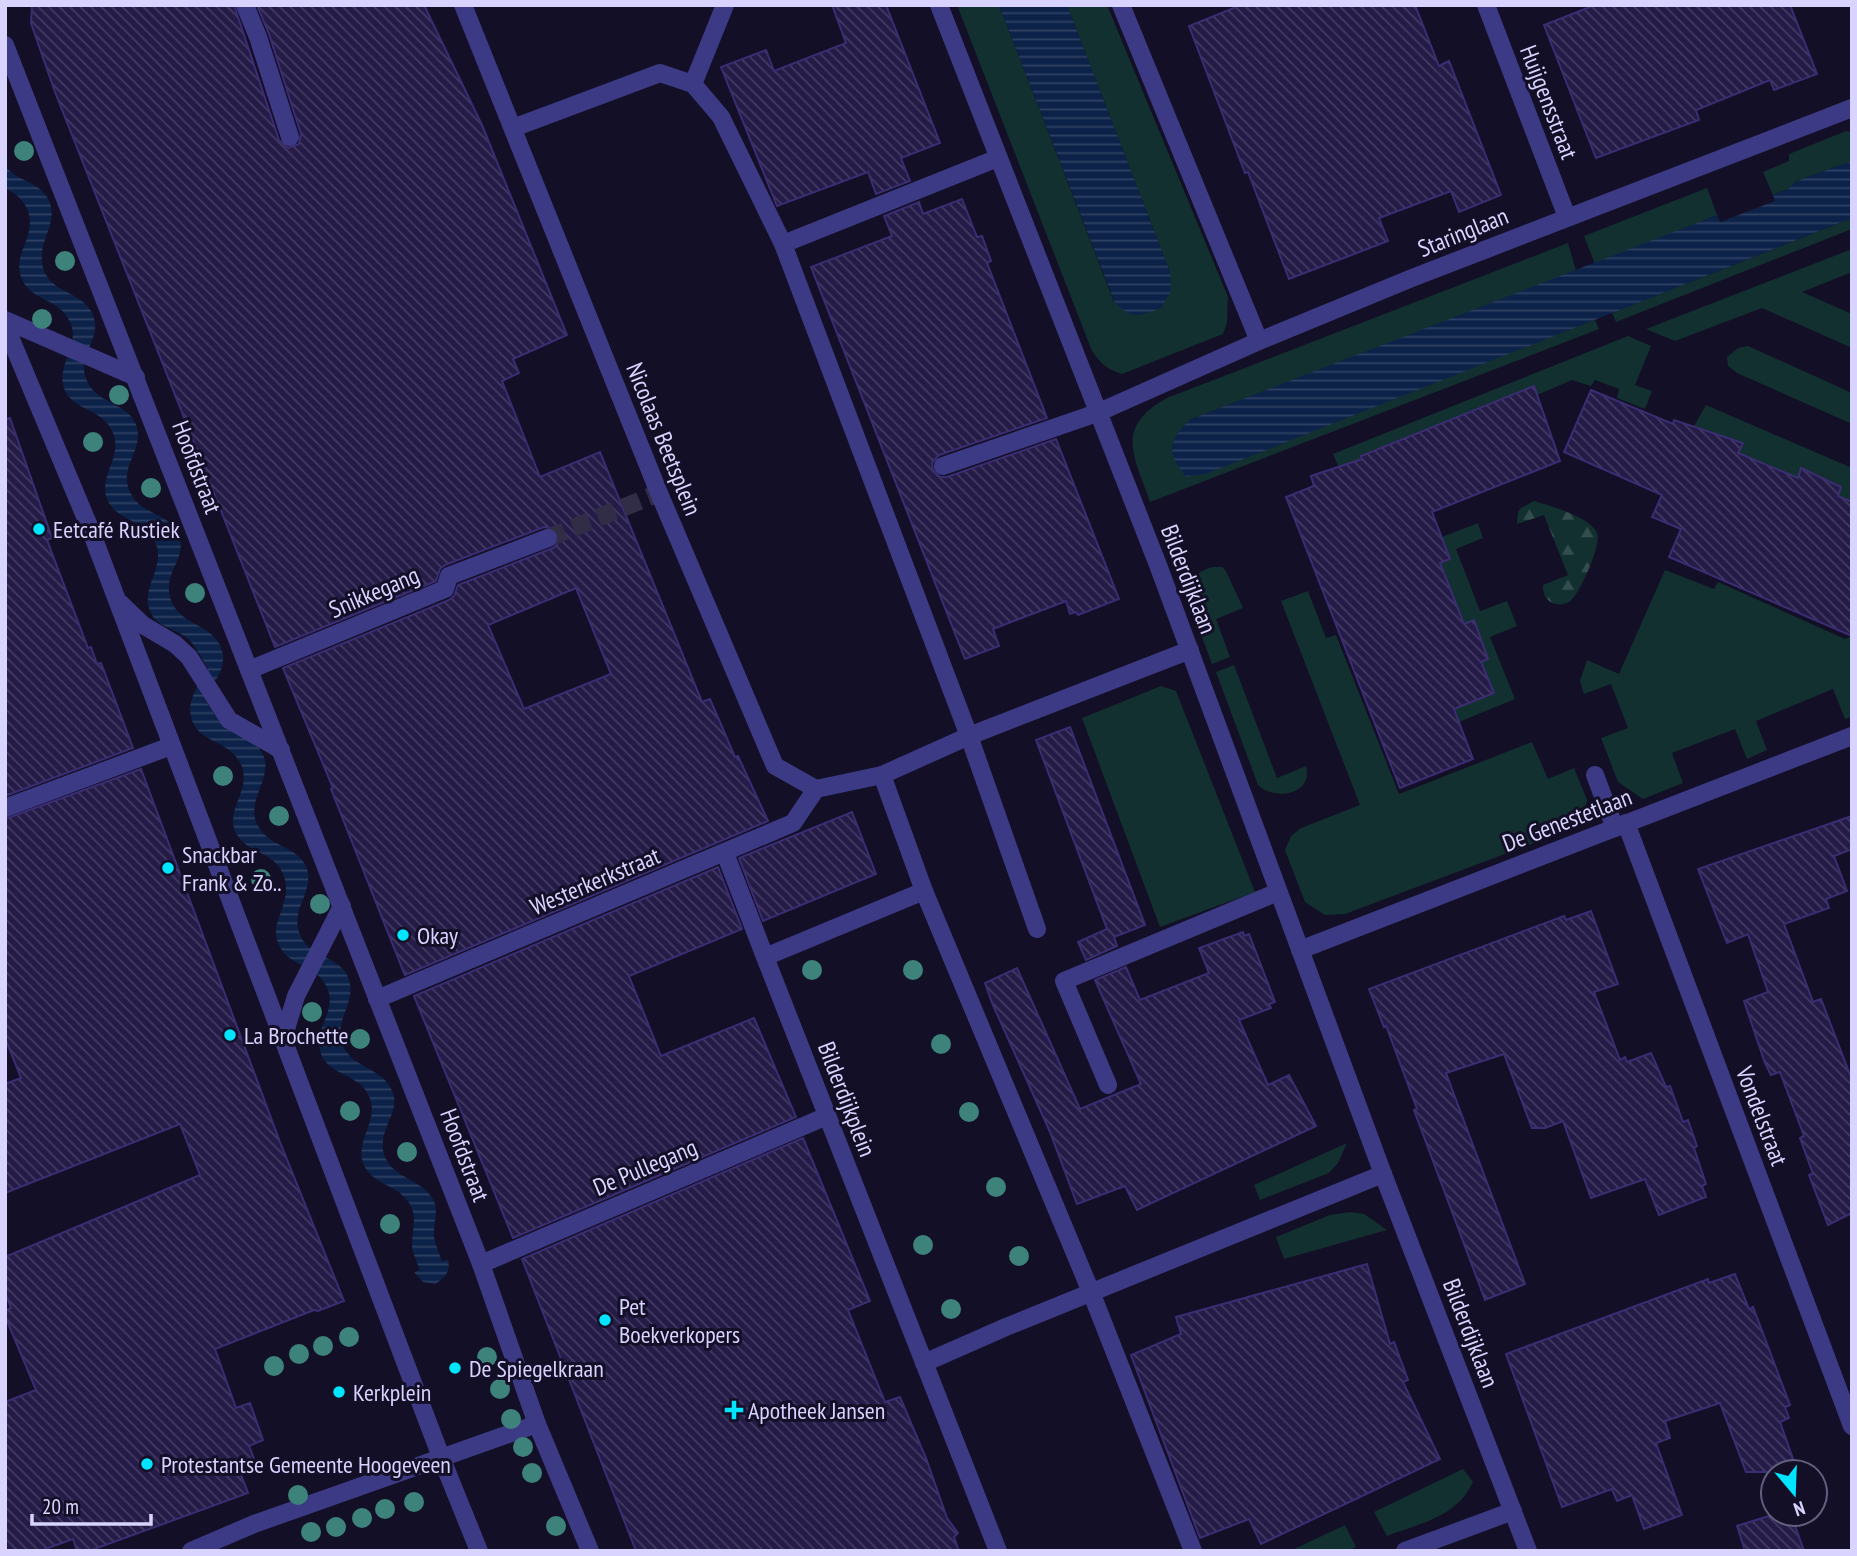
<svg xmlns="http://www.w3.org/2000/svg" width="1857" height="1556" font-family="'PT Sans Narrow',sans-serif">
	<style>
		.grass { fill: #12302f }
		.forest { fill: url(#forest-firs) }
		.water { fill: url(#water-rules) }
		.building { fill: url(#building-back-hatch); stroke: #3b2d73; stroke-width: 2; fill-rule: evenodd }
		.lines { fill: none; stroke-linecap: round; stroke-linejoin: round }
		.pedestrian-tunnel { stroke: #312d47; stroke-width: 18; stroke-dasharray: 18 9; stroke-linecap: butt }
		.service { stroke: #3d3a85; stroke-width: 18 }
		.pedestrian { stroke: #3d3a85; stroke-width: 18 }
		.minor { stroke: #3d3a85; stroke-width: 18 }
		.tree { fill: #3d827b }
		.poi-dot { fill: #00e5ff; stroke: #130f26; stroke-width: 2.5 }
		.labels { text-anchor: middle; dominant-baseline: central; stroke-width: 6; stroke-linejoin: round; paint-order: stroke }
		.street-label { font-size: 24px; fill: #d9d4ff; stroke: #130f26 }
		.poi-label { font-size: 24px; fill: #d9d4ff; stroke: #130f26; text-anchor: start }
	</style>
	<defs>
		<pattern id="forest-firs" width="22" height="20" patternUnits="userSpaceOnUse" patternTransform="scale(1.75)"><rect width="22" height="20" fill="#12302f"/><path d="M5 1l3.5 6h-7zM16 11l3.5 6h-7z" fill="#344d4e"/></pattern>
		<pattern id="water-rules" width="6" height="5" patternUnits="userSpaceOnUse" patternTransform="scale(1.75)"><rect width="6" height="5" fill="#0c2248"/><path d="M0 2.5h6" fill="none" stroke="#2f4163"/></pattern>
		<pattern id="building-back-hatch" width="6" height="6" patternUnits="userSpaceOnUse" patternTransform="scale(1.75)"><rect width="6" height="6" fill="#241b47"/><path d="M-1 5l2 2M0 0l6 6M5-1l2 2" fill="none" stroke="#433b63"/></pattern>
	</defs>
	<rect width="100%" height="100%" fill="#130f26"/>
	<g class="grass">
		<path d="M957,5H999L1114,302L1170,272L1067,5H1107L1228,297L1227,323L1223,334L1122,374C1108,370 1100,363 1092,351Z"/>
		<polygon points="1846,131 1852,132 1852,161 1797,181 1788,189 1773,195 1763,172 1789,161 1789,154"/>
		<polygon points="1707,188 1717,215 1595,264 1584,236"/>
		<polygon points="1852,218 1852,229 1616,322 1612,313"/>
		<path d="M1568,243L1576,271L1189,420L1595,320L1599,329L1150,502C1134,456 1114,427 1167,398Z"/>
		<polygon points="1852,249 1852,272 1802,292 1852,314 1852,348 1762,308 1675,341 1646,329"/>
		<polygon points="1628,336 1651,346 1635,385 1652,391 1645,409 1617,398 1619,389 1595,380 1591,386 1572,380 1537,395 1533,386 1511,395 1484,417 1480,407 1461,415 1465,425 1434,437 1430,428 1412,435 1416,446 1379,449 1361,455 1365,466 1342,475 1333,454"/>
		<polygon points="1748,346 1852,393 1852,424 1737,373 1728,366 1727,357 1738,348"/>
		<polygon points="1706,405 1852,468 1852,502 1838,496 1841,487 1802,469 1798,478 1690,433"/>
		<polygon points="1478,523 1483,538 1456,549 1480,611 1507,601 1517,626 1490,637 1515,699 1459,722 1454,709 1494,693 1481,663 1488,658 1474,620 1465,624 1440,563 1450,558 1442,537"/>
		<path d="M1213,567H1222L1226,571L1243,608L1216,619L1230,657L1212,664L1186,594C1188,579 1200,570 1213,567Z"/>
		<polygon points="1665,570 1714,589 1718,582 1845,639 1852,636 1852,717 1845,719 1833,689 1756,721 1767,750 1747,759 1735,729 1672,753 1683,783 1643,799 1618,782 1601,738 1628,728 1611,684 1584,694 1580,681 1587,660 1619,674"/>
		<polygon points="1308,591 1326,638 1336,635 1399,794 1532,742 1548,779 1574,768 1587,800 1582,825 1345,914 1325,915 1305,902 1285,850 1291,836 1301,828 1360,805 1281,601"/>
		<path d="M1234,665L1277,778L1306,766C1314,795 1274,801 1258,785L1216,672Z"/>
		<polygon points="1161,686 1176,691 1255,892 1160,927 1082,718"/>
		<polygon points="1347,1143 1338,1163 1329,1173 1260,1200 1254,1185"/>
		<polygon points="1350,1212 1364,1214 1387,1230 1284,1259 1276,1237 1330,1215"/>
		<path d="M1463,1469L1473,1482C1457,1517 1421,1523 1387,1536L1374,1512Z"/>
		<polygon points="1345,1525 1356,1547 1348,1551 1290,1551"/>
	</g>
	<path class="forest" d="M1534,501C1551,506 1590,517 1597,533C1602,544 1579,596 1569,602C1564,605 1557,605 1553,603C1545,600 1543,593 1543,585L1568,575L1544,515L1517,524L1518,512L1521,508Z"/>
	<g class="water">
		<path d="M999,5H1067L1170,272L1171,291L1161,308C1139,316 1133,320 1115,303Z"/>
		<path d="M1852,161V218L1208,473L1186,477C1166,452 1168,443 1189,420L1717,215L1720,222L1775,201L1773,195L1788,189L1797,181Z"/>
		<path d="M5,166C17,181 37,181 47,197C63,223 32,243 45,273C56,295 86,292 94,318C101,342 74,356 88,383C99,405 131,403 137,428C143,453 117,467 131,494C142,516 174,513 180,539C185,562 162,573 171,600C181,628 218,623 223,655C225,671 212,685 204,698C212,710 218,723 230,731C240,738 254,739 261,751C276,775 247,797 256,822C267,848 295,844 306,866C316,890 291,907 299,932C307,958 339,955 348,977C358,1001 334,1019 342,1043C351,1070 384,1066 393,1093C400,1114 377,1130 384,1154C391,1177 417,1178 430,1195C441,1208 433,1221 434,1236C435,1244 439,1253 442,1261L448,1260C451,1271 445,1278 435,1284L423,1282L414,1272L420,1270C417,1262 412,1253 412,1244C412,1229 418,1217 409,1203C398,1184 371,1185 363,1163C355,1139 380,1121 369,1096C359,1073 327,1076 320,1051C314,1029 336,1012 328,990C318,963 289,968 279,945C267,921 295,903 283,874C274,850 242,854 234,828C228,807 250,790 242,767C232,739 198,745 191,717C187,699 199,684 208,669C202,659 196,646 187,638C175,628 157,628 150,611C140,585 168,566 154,540C143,519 116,521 107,499C98,476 123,457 113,433C103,407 72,412 64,388C56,364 81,346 70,322C60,298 29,301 21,277C12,251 41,233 25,205C20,197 14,192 5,189Z"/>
	</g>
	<g class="building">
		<path d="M32,5H234L279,140L288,148L299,144L301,134L269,34L257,5H424L482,125L567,335L513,359L519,373L502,381L540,477L600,452L702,702L710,699L735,757L738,756L768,821L405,975L404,973L331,789L333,788L283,668L449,600L454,596L458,585L553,548L557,545L559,535L555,529L544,527L445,565L440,569L436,581L275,647L55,92L31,23ZM576,588L611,674L524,709L488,625Z"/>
		<polygon points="832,5 886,5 940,143 901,158 910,181 876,194 868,172 777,206 721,67 766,50 774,71 846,43"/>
		<polygon points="1241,5 1415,5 1439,66 1449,61 1501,195 1459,212 1451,191 1379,218 1388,241 1289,279 1248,172 1245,173 1189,26"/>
		<polygon points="1595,5 1790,5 1817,74 1774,90 1770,80 1696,110 1699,120 1596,158 1544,25"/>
		<polygon points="962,199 977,237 982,236 991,261 987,263 1047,418 939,455 932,463 933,470 940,477 947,477 1056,439 1119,599 1078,615 1076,612 1070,614 1066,601 993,629 999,646 965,659 811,267 892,236 884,216 919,202 923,214"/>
		<polygon points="1534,386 1560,461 1432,512 1450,559 1440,563 1464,624 1474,620 1488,659 1481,662 1494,693 1454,709 1473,759 1400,788 1286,497 1314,486 1311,476 1362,459 1361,456"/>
		<polygon points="1591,390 1673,424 1674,420 1743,443 1738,453 1798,478 1801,468 1841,487 1838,496 1852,502 1852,636 1669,557 1681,529 1652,517 1662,495 1564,452"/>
		<polygon points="10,418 52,538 47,540 88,648 91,647 97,664 101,663 133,748 5,796 5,419"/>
		<polygon points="1070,727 1145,925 1114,937 1117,946 1086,960 1078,942 1107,929 1036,740"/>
		<polygon points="141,769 280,1142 344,1301 318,1311 314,1310 215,1349 236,1408 250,1403 263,1440 249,1446 255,1461 238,1467 248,1493 89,1551 77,1551 73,1539 40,1551 5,1551 5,1402 36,1390 5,1316 5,1311 11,1308 5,1292 5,1257 200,1175 180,1124 5,1193 5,1084 21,1078 5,1038 5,819"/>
		<polygon points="852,812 876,874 763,921 739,858"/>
		<polygon points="1852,816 1852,849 1834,856 1847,891 1826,899 1829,908 1784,924 1813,1002 1821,999 1852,1080 1852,1213 1828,1225 1809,1175 1813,1174 1800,1138 1804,1136 1780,1072 1771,1075 1765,1063 1744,1001 1768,992 1748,934 1727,943 1698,869"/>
		<polygon points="718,867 742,929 629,976 661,1056 754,1018 796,1117 513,1238 414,996"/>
		<polygon points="1591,911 1618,984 1594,992 1620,1060 1625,1057 1627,1062 1651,1053 1666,1087 1670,1086 1683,1122 1688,1120 1697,1146 1694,1148 1706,1184 1702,1186 1706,1197 1659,1215 1645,1179 1591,1198 1563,1121 1545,1128 1532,1128 1504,1054 1446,1073 1525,1284 1485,1300 1414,1110 1417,1109 1391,1039 1386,1026 1384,1027 1369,989 1564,916 1566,920"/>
		<polygon points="1243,932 1244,936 1249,934 1275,1002 1269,1004 1271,1008 1239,1020 1268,1085 1289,1075 1316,1126 1137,1210 1125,1186 1077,1204 1050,1132 992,1003 985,983 1017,968 1080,1109 1141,1084 1095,980 1126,967 1140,1000 1209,973 1199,948"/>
		<polygon points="803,1138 870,1301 848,1310 885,1402 900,1397 926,1458 947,1518 958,1533 954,1537 959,1551 636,1551 522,1259"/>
		<polygon points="1367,1264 1390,1344 1394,1342 1408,1380 1403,1382 1440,1459 1261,1544 1249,1519 1200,1538 1131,1355 1181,1334 1176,1317"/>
		<polygon points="1735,1274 1749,1309 1753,1307 1790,1405 1785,1407 1789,1418 1780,1422 1793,1459 1783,1463 1787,1472 1746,1472 1720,1403 1665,1421 1670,1438 1656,1443 1682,1515 1644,1529 1632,1495 1617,1501 1612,1489 1562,1507 1506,1354 1708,1279 1709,1283"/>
		<polygon points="1775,1514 1791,1514 1804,1551 1745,1551 1737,1526"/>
	</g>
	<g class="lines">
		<polyline class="pedestrian-tunnel" points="548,538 659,493"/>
		<g class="service">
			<polyline points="245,5 258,37 290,137"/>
			<polyline points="943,466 1097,413"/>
			<polyline points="1595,775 1615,828"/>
			<polyline points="1108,1085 1064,981 1278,892"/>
		</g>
		<g class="pedestrian">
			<polyline points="5,45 481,1264 537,1424 590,1551"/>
			<polyline points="5,320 136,377"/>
			<polyline points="5,325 89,526 441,1457 479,1551"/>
			<polyline points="120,603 143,625 175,644 189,657 229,720 281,750"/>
			<polyline points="249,670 445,589 449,576 548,538"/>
			<polyline points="5,808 171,746"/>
			<polyline points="725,853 765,957"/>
			<polyline points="377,999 793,823 816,789"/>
			<polyline points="283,1039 296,996 342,906"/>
			<polyline points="481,1264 827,1116"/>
			<polyline points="191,1551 254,1524 537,1424"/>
		</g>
		<g class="minor">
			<polyline points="463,5 659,493 775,766 816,789 882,775 969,736 1190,650"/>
			<polyline points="939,5 1158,565 1383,1174 1528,1551"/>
			<polyline points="1121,5 1259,341"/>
			<polyline points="1486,5 1567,217"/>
			<polyline points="693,84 725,5"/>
			<polyline points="513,128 660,73 693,84 721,117 783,244 969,736 1037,929"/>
			<polyline points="783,244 998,158"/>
			<polyline points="1097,413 1259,341 1412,278 1852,108"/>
			<polyline points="882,775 924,891 765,957 998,1551"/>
			<polyline points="1626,823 1852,1426"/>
			<polyline points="924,891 1091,1292 1193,1551"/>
			<polyline points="1300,950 1852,736"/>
			<polyline points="924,1363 1006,1327 1383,1174"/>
			<polyline points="1405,1551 1513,1511"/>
		</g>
	</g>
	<g class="tree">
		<circle cx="24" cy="151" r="10"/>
		<circle cx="65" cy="261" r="10"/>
		<circle cx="42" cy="319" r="10"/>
		<circle cx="119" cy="395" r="10"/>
		<circle cx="93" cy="442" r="10"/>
		<circle cx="151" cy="488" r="10"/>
		<circle cx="195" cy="593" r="10"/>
		<circle cx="223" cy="776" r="10"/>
		<circle cx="279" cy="816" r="10"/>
		<circle cx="261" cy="879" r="10"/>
		<circle cx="320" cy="904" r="10"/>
		<circle cx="812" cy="970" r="10"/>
		<circle cx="913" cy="970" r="10"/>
		<circle cx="312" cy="1012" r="10"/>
		<circle cx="360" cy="1039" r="10"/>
		<circle cx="941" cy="1044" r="10"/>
		<circle cx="350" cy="1111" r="10"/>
		<circle cx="969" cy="1112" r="10"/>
		<circle cx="407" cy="1152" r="10"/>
		<circle cx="996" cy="1187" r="10"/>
		<circle cx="390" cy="1224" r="10"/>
		<circle cx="923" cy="1245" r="10"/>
		<circle cx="1019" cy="1256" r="10"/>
		<circle cx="951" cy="1309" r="10"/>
		<circle cx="349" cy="1337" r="10"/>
		<circle cx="323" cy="1346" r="10"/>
		<circle cx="299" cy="1354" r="10"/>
		<circle cx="487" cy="1357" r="10"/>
		<circle cx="274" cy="1366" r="10"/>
		<circle cx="500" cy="1389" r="10"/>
		<circle cx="511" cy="1419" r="10"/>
		<circle cx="523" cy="1447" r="10"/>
		<circle cx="532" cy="1473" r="10"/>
		<circle cx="298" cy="1495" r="10"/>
		<circle cx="414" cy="1502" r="10"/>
		<circle cx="385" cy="1509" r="10"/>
		<circle cx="362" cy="1518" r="10"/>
		<circle cx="556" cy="1526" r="10"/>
		<circle cx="336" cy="1527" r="10"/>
		<circle cx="311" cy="1532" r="10"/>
	</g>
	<g class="poi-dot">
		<circle cx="39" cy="529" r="7"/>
		<circle cx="168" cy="868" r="7"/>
		<circle cx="403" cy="935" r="7"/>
		<circle cx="230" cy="1035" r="7"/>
		<circle cx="605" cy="1320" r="7"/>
		<circle cx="455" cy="1368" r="7"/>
		<circle cx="339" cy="1392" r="7"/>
		<path d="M730.5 1399.5h7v7h7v7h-7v7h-7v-7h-7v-7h7z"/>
		<circle cx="147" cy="1464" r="7"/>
	</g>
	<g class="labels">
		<g class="street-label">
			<text transform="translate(1549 102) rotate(69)">Huijgensstraat</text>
			<text transform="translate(1463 232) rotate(-22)">Staringlaan</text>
			<text transform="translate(664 439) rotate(68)">Nicolaas Beetsplein</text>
			<text transform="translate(197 467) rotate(69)">Hoofdstraat</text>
			<text transform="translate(1189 579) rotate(69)">Bilderdijklaan</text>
			<text transform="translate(374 592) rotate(-23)">Snikkegang</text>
			<text transform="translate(1567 820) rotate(-21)">De Genestetlaan</text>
			<text transform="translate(595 881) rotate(-23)">Westerkerkstraat</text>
			<text transform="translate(847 1099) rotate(69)">Bilderdijkplein</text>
			<text transform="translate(1762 1116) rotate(69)">Vondelstraat</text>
			<text transform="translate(465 1155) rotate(69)">Hoofdstraat</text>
			<text transform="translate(645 1167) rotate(-23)">De Pullegang</text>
			<text transform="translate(1471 1333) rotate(69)">Bilderdijklaan</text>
		</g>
		<g class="poi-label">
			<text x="53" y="529">Eetcafé Rustiek</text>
			<text x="182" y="854">Snackbar<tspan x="182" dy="28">Frank &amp; Zo..</tspan></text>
			<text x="417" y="935">Okay</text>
			<text x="244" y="1035">La Brochette</text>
			<text x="619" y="1306">Pet<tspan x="619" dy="28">Boekverkopers</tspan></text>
			<text x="469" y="1368">De Spiegelkraan</text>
			<text x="353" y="1392">Kerkplein</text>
			<text x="748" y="1410">Apotheek Jansen</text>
			<text x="161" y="1464">Protestantse Gemeente Hoogeveen</text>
		</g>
	</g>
	<rect width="1857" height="1556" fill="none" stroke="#d9d4ff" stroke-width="14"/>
	<g transform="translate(1794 1493) rotate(161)"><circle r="33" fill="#130f26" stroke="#625e7d" stroke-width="2"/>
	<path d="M0-5L12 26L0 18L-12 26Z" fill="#00e5ff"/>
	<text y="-10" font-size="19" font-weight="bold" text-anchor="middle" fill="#d9d4ff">N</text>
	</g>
	<path d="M32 1514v10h119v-10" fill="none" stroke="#d9d4ff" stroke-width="3.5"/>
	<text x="42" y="1514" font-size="21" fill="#d9d4ff" stroke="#130f26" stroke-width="5" paint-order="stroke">20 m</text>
</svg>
